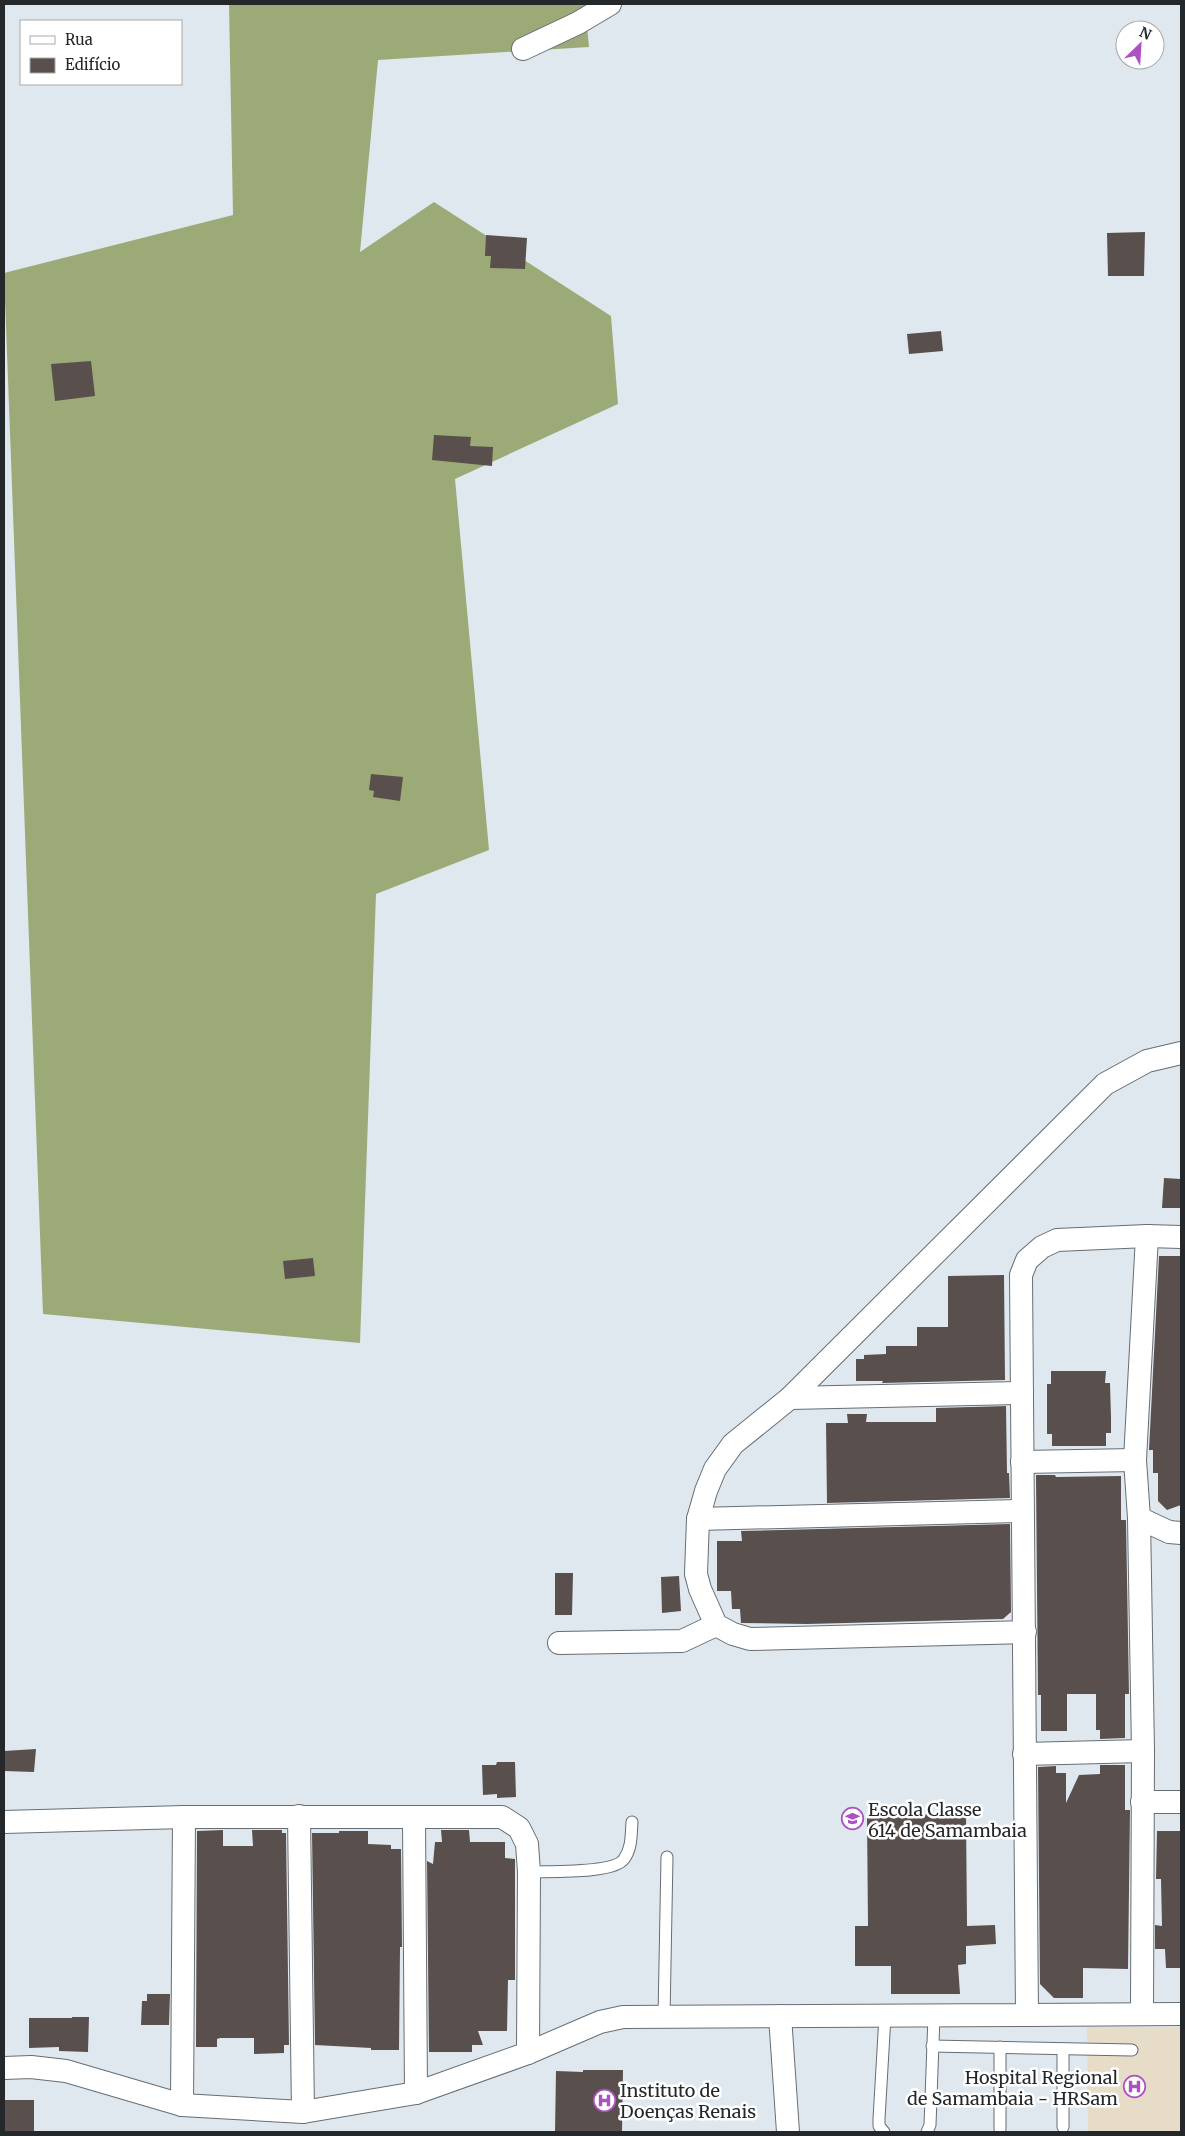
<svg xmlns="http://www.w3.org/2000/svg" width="1185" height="2136" font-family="Merriweather,serif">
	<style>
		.medical { fill: #e7dcc7 }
		.forest { fill: #9caa77 }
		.building { fill: #594f4d }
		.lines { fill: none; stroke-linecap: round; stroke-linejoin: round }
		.service-casing { stroke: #666d74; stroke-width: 13 }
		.minor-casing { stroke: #666d74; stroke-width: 24 }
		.service { stroke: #fff; stroke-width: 11 }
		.minor { stroke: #fff; stroke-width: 22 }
		.labels { text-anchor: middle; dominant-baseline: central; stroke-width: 5; stroke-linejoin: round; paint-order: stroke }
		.poi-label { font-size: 18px; fill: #25282b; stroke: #fff; text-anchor: start }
	</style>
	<rect width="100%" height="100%" fill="#e0e8ef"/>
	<polygon class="medical" points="1087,2027 1181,2027 1181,2132 1088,2132"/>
	<polygon class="forest" points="229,4 585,4 589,47 378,60 360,252 434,202 611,316 618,404 455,479 489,850 376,894 360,1343 43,1314 4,273 233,215"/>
	<g class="building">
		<polygon points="1145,232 1144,276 1108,276 1107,233"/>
		<polygon points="486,235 527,238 525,269 490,268 491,256 485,256"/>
		<polygon points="941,331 943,351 909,354 907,334"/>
		<polygon points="91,361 95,396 55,401 51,364"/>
		<polygon points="434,435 471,437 470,446 493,447 492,466 432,460"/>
		<polygon points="371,774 403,777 400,801 373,797 374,791 369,790"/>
		<polygon points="1164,1178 1181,1179 1181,1208 1162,1208"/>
		<polygon points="1159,1256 1181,1256 1181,1505 1167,1510 1158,1501 1158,1473 1153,1473 1153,1450 1149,1450"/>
		<polygon points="313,1258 315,1276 285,1279 283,1261"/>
		<polygon points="1004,1275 1005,1380 882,1383 883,1381 856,1381 856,1359 864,1359 864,1355 886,1354 886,1346 917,1346 917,1327 948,1327 948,1276"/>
		<polygon points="1051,1371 1106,1371 1105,1383 1110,1383 1111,1418 1111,1433 1106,1433 1106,1446 1052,1446 1052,1434 1047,1434 1047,1384 1051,1384"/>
		<polygon points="1006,1406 1007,1473 1009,1473 1010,1498 827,1503 826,1423 848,1423 847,1414 867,1414 866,1422 936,1422 936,1408"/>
		<polygon points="1036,1475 1055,1475 1056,1477 1121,1476 1121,1520 1126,1520 1129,1694 1125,1694 1125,1738 1100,1739 1100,1730 1096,1730 1096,1694 1067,1694 1067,1731 1041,1731 1041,1695 1038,1695"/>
		<polygon points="1010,1524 1011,1612 1003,1619 807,1624 742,1623 741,1623 740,1609 732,1609 731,1591 717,1591 717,1541 742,1541 741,1531"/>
		<polygon points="555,1573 573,1573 572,1615 555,1615"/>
		<polygon points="679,1576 681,1611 662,1613 661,1577"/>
		<polygon points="36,1749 34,1772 4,1771 4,1751"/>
		<polygon points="497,1762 515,1762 516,1797 497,1798 497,1794 483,1795 482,1765 496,1765"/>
		<polygon points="1100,1765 1125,1765 1125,1810 1130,1810 1128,1969 1083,1968 1083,1998 1054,1998 1040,1984 1038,1767 1056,1766 1056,1773 1066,1773 1066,1803 1079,1775 1100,1774"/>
		<polygon points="966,1814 967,1926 995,1925 996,1944 966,1946 966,1964 958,1965 960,1994 891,1994 891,1966 855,1966 855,1926 868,1926 867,1815"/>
		<polygon points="223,1830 223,1846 253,1846 252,1830 282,1830 282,1833 286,1833 289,2045 284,2045 284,2053 254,2054 254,2038 220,2038 217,2039 217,2047 196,2047 197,1831"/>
		<polygon points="441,1830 469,1830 470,1842 505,1842 505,1858 515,1859 515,1980 508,1980 507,2031 478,2031 483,2045 472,2045 472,2052 429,2052 427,1861 433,1864 435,1842 442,1842"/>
		<polygon points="339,1831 368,1831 368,1844 391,1845 391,1849 401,1849 402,1947 400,1947 399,2050 371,2050 371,2048 315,2045 312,1833 339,1833"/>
		<polygon points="1157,1831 1181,1831 1181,1968 1166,1968 1165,1949 1155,1949 1155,1925 1162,1926 1161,1879 1156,1879"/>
		<polygon points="147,1994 170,1994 169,2025 141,2025 142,2001 147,2001"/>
		<polygon points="72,2017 89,2017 88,2052 59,2051 59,2047 29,2048 29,2018 72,2018"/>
		<polygon points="583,2070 623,2070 622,2132 555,2132 556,2071 583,2072"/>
		<rect x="4" y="2100" width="30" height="32"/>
	</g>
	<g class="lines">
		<defs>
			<g id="service">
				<path d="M529,1872C548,1871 614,1874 624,1859C632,1848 631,1835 632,1822"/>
				<polyline points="664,2017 667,1857"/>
				<polyline points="932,2046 1132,2050"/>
				<polyline points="1000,2047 1000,2129"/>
				<polyline points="1063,2127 1063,2049"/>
				<polyline points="884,2132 879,2126 879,2119 885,2016"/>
				<polyline points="927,2132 930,2125 934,2016"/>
			</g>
			<g id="minor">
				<polyline points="523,49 578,23 610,4"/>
				<polyline points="790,1398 1022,1393"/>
				<polyline points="1022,1462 1135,1460"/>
				<polyline points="1139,1518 1169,1532 1181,1533"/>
				<polyline points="698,1519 1022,1511"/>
				<polyline points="1025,1632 750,1639 733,1634 716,1625 700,1589 696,1574 698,1519 706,1491 715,1469 733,1444 790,1398 1105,1084 1147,1061 1181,1053"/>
				<polyline points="559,1643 682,1641 716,1625"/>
				<polyline points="1024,1754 1143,1751"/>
				<polyline points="1142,1802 1181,1802"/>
				<polyline points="299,1816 303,2112"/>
				<polyline points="414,1818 416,2093"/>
				<polyline points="4,1822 184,1817 502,1817 519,1828 527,1844 529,1872 528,2053"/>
				<polyline points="1142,2013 1143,1751 1139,1518 1135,1460 1147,1236"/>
				<polyline points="1027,2015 1181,2014"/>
				<polyline points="780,2016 788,2132"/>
				<polyline points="4,2068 31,2067 66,2071 182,2105 303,2112 416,2093 528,2053 600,2022 623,2017 1027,2015 1021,1275 1027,1260 1042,1247 1057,1240 1147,1236 1181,1237"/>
				<polyline points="182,2105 184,1817"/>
			</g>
		</defs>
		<use href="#service" class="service-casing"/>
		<use href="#minor" class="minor-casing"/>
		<use href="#service" class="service"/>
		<use href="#minor" class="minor"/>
	</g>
	<defs>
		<symbol id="school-ring" viewBox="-11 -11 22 22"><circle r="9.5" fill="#fff" stroke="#aa52c0" stroke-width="1.5"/><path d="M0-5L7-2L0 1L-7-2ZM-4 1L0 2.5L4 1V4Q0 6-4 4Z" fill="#aa52c0"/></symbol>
		<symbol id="hospital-ring" viewBox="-11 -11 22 22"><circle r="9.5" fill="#fff" stroke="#aa52c0" stroke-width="1.5"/><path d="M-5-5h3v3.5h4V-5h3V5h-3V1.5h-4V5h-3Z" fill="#aa52c0"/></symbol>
	</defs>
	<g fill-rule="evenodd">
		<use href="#school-ring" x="840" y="1806" width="25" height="25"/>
		<use href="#hospital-ring" x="1122" y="2074" width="25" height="25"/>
		<use href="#hospital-ring" x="592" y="2088" width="25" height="25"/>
	</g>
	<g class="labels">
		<g class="poi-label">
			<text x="868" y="1809">Escola Classe<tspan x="868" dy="21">614 de Samambaia</tspan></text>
			<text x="1118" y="2077" text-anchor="end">Hospital Regional<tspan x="1118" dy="21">de Samambaia - HRSam</tspan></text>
			<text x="620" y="2090">Instituto de<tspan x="620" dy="21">Doenças Renais</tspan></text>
		</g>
	</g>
	<rect width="1185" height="2136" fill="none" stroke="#25282b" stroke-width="10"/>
	<rect x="20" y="20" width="162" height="65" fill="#ffffff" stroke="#a8a9aa"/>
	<rect x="30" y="36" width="25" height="8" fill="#ffffff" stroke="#a8a9aa"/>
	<text x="65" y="45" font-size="15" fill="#25282b">Rua</text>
	<rect x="30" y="58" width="25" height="15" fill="#594f4d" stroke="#a8a9aa"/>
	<text x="65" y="70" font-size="15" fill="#25282b">Edifício</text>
	<g transform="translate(1140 45) rotate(25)"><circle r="24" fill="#ffffff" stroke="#a8a9aa"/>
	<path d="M0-4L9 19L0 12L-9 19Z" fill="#aa52c0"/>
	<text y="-8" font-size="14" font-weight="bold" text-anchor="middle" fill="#25282b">N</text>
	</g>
</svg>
